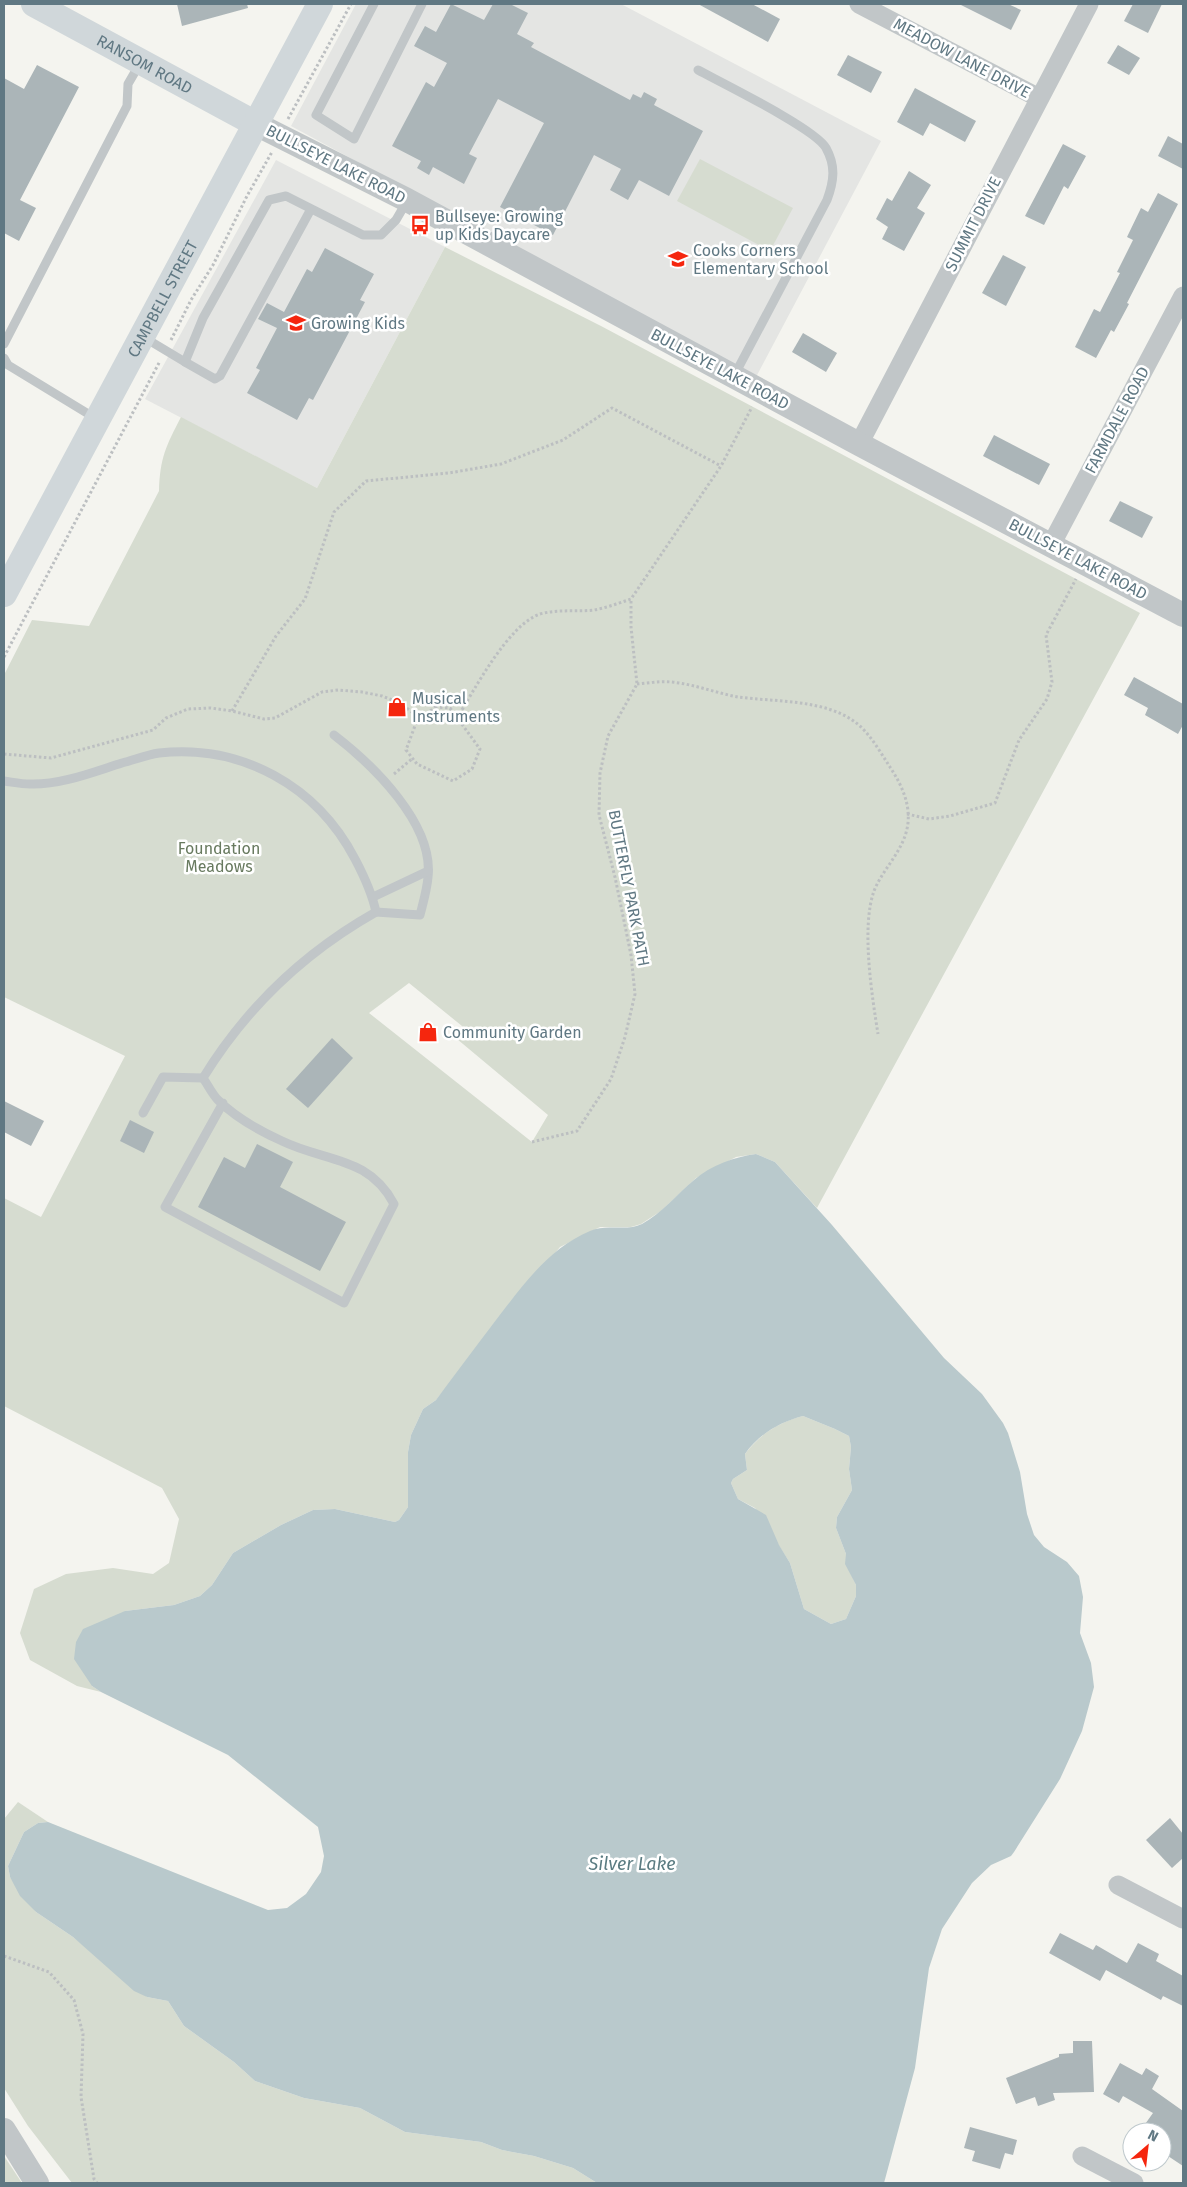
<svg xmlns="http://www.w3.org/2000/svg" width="1187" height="2187" font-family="'Fira Sans',sans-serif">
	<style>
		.built { fill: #e4e5e3 }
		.green { fill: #d6dcd0; fill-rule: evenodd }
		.water { fill: #b9c9cc; fill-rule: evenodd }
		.building { fill: #abb5b8 }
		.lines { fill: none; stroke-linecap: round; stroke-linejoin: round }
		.path { stroke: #bcbfc1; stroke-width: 3; stroke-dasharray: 2.5 2.5; stroke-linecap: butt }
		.service { stroke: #c1c6c8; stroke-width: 9 }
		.minor { stroke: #c1c6c8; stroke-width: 19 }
		.tertiary { stroke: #c1c6c8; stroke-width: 24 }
		.secondary { stroke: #d0d7da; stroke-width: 26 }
		.labels { text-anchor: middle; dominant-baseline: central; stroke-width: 5; stroke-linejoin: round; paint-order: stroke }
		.street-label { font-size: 16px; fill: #607883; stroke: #fff }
		.poi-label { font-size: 16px; fill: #607883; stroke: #fff; text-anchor: start }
		.park-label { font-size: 16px; fill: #687a5f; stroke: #fff }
		.water-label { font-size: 18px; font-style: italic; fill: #5b7c82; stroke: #fff }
	</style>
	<rect width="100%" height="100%" fill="#f4f4ef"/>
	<g class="built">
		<polygon points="356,4 621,4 881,141 756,377 291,126"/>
		<polygon points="276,160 445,247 317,488 145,399"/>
	</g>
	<g class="green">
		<polygon points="700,159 793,208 770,251 677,201"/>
		<path d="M445,247L601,326L1140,613L817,1208L775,1162L756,1154L736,1157L696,1178L661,1211L641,1224L631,1227H600L560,1247L436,1400L423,1409L411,1435L408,1452V1507L399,1520L395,1522L335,1509L313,1510L281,1525L233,1553L212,1585L200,1596L174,1605L125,1611L92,1686L101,1692L77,1686L30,1660L20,1633L34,1589L66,1574L113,1568L153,1574L169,1563L179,1519L162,1488L4,1406V1198L41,1217L125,1056L4,997V675L32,620L89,626L159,491C160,458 166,446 181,417L317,488ZM409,983L462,1026L457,1039L548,1115L532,1142L369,1013Z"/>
		<path d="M803,1416L835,1429L849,1436L851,1447L849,1469L852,1490L837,1517L836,1528L846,1554V1564L856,1585V1596L846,1619L831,1624L804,1609L790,1563L755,1508L738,1499L731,1483L733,1479L747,1470L745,1454C760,1434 779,1422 803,1416Z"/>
		<polygon points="18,1802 48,1822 38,1823 24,1832 8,1866 10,1877 36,1912 73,1937 147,1997 168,2001 184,2026 234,2062 255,2081 304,2098 360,2108 405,2132 481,2142 502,2150 534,2156 573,2168 597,2183 72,2183 28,2126 4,2088 4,1819"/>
		<polygon points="4,2156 22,2183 4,2183"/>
	</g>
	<path class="water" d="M756,1154L775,1162L832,1225L944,1358L982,1394L1003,1423L1008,1433L1020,1472L1027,1514L1034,1535L1044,1547L1067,1562L1079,1576L1083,1597L1080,1633L1091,1663L1094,1687L1082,1731L1060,1779L1014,1852L1011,1856L991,1865L972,1883L942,1929L929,1968L915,2068L884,2183H597L573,2168L534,2156L502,2150L481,2142L405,2132L360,2108L304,2098L255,2081L234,2062L184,2026L168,2001L147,1997L134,1991L73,1937L36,1912L20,1896L10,1877L8,1866L24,1832L38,1823L48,1822L268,1910L287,1908L306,1894L321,1872L324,1856L318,1827L228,1755L101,1692L92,1686L74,1659L76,1642L83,1629L125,1611L174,1605L200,1596L212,1585L233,1553L281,1525L313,1510L335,1509L395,1522L399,1520L408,1507V1452L411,1435L423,1409L436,1400C455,1374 474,1349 493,1324C521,1288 547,1249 590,1231C607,1223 626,1232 642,1224C662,1213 677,1194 694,1180C711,1165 735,1157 756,1154ZM803,1416L835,1429L849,1436L851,1447L849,1469L852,1490L837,1517L836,1528L846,1554L845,1564L856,1585V1596L846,1619L831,1624L804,1609L790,1563L779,1545L766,1515L738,1499L731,1483L733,1479L747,1470L745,1454C759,1434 780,1422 803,1416Z"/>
	<g class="building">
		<polygon points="177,4 247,4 248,8 182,26"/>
		<polygon points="451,4 484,20 493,4 510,4 528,13 517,34 534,43 531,47 630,100 633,94 641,98 644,92 657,99 654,105 703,131 669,196 639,180 628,200 610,190 621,169 594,155 553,235 500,207 544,123 498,99 469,154 477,158 464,184 433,167 429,175 417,168 421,161 392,146 426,82 434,87 447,63 414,46 425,26 436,32"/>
		<polygon points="698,4 752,4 780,19 768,42"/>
		<polygon points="959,4 1008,4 1021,10 1011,30"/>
		<polygon points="1133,4 1162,4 1148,33 1124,21"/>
		<polygon points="1118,45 1140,58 1129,75 1107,63"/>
		<polygon points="848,55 882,72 871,93 837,75"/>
		<polygon points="37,65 79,87 20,200 36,208 19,241 4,233 4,78 24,89"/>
		<polygon points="915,88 976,121 965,142 930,123 923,136 897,122"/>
		<polygon points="1168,136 1183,144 1183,169 1158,156"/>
		<polygon points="1063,144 1086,156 1068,189 1064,186 1044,225 1025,216"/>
		<polygon points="909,171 931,185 917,208 925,213 904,251 882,239 888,227 876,219 887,198 892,201"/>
		<polygon points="1158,193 1178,204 1127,303 1129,304 1114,332 1111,330 1096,358 1075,347 1094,309 1100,312 1120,273 1117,272 1133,240 1127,237 1141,208 1148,212"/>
		<polygon points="325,248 374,274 360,300 365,302 313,400 309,398 297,420 247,393 260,370 256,368 277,328 258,319 267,303 284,312 307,269 312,272"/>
		<polygon points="1003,255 1026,267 1006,306 982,293"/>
		<polygon points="803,333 837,353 826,372 792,352"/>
		<polygon points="994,435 1050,464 1039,485 983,456"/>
		<polygon points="1120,501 1153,517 1142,538 1109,521"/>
		<polygon points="1134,677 1183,704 1183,725 1178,734 1145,715 1148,708 1124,695"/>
		<polygon points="332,1038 353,1058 308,1108 286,1089"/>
		<polygon points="4,1101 44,1121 31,1146 4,1132"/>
		<polygon points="130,1120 154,1132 144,1153 120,1141"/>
		<polygon points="257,1144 293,1162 280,1187 346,1222 320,1271 198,1207 224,1157 245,1168"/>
		<polygon points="1170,1818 1183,1834 1183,1858 1172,1868 1146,1840"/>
		<polygon points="1060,1933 1093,1950 1096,1945 1127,1963 1138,1943 1159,1954 1156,1961 1183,1976 1183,2006 1163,1996 1161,2000 1106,1970 1100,1981 1049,1953"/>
		<polygon points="1073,2041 1092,2041 1094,2092 1053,2093 1055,2100 1038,2106 1035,2097 1016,2104 1006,2078 1059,2057 1059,2054 1073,2053"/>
		<polygon points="1120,2063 1142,2075 1146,2068 1159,2076 1152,2089 1183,2111 1183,2166 1162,2152 1162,2132 1151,2132 1143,2127 1153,2113 1123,2096 1119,2103 1103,2094"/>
		<polygon points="970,2127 1017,2140 1013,2155 1005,2153 1000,2169 972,2161 975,2151 964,2148"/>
	</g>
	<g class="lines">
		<g class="path">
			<polyline points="288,119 351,4"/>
			<polyline points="171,340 191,300 213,265 247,196 272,152"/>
			<polyline points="4,657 160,361"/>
			<path d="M637,684C648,683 660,681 671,682C694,684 716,693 738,697C775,702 824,699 855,722C870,733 880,752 890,767C901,784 910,802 908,823C905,850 883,868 874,891C861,927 872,996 878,1034"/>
			<polygon points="435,707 450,708 480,749 472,769 453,781 417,764 406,750 416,723"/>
			<polyline points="232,711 276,636 305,599 334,512 366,481 449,473 501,464 563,440 612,408 721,466"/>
			<path d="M457,718C475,689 508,625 540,614C558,609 576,612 594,610C606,608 619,603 631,599L721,466L752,407"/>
			<polyline points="4,754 51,758 153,730 166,718 188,709 211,708 232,711 264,719 275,718 322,692 338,690 362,692 382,696 400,703 421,719"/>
			<polyline points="394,774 413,758"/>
			<polyline points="907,814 929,819 950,816 995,803 1019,740 1047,699 1052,682 1046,635 1076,579"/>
			<polyline points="532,1142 577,1131 611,1079 625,1037 635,994 631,955 615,877 599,815 600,773 608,736 637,684 631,627 631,599"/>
			<polyline points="4,1956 49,1972 74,2000 83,2034 81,2097 94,2179 97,2183"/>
		</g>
		<g class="service">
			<polyline points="374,4 316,115 354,139 422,4"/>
			<path d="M698,70C722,83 816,129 826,148C836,166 834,181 827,200L734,376"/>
			<polyline points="311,209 220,376 215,379 185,362 203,318 269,200 286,196 363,235 381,235 396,220 407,201"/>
			<polyline points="145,338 185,362"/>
			<polyline points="4,344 127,106 128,84 139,65"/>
			<polyline points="4,358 8,365 95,418"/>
			<path d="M334,735C373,765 434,824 428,877C427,890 423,903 420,915L376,912"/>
			<path d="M4,781C12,782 21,784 30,784C61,785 93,772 122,763C134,760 146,755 159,753C242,744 317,786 355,859C364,876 372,893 376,912C305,952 246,1008 203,1078C208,1085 212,1094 218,1100C235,1117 260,1131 282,1141C325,1162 369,1156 394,1204L344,1303L165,1207L223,1103"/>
			<polyline points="373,897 428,871"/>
			<polyline points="143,1113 163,1077 203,1078"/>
		</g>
		<g class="minor">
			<polyline points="859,4 1039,98"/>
			<polyline points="859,444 1089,4"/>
			<polyline points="1051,545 1183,296"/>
			<polyline points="1118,1885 1183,1919"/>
			<polyline points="1082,2156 1134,2183"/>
		</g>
		<g class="tertiary">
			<polyline points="256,124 407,200 859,444 1183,615"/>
			<polyline points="4,2130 37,2183"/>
		</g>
		<g class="secondary">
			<path id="s1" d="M34,4L256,124"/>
			<path id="s2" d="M4,594L320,4"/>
		</g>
	</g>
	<defs>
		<symbol id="bus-bare" viewBox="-9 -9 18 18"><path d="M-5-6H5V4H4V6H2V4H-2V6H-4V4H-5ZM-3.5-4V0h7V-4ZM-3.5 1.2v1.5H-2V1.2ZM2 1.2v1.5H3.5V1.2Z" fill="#f5260e" stroke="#fff" stroke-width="2.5" paint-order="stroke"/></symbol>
		<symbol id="school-bare" viewBox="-9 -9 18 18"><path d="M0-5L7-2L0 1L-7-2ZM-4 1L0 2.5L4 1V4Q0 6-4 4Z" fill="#f5260e" stroke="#fff" stroke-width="2.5" paint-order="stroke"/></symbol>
		<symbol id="shop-bare" viewBox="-9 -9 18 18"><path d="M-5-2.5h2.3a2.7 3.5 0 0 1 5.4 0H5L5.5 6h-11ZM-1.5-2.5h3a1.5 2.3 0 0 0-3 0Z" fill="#f5260e" stroke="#fff" stroke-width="2.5" paint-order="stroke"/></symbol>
	</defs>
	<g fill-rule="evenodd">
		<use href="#bus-bare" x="406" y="211" width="28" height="28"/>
		<use href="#school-bare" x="664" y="245" width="28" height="28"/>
		<use href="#school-bare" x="282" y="309" width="28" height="28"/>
		<use href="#shop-bare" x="383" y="693" width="28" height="28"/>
		<use href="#shop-bare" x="414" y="1018" width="28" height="28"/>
	</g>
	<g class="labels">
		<g class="street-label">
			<text transform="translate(962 58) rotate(28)">MEADOW LANE DRIVE</text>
			<text stroke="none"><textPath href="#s1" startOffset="126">RANSOM ROAD</textPath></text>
			<text transform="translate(336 164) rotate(27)">BULLSEYE LAKE ROAD</text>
			<text transform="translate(973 224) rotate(-63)">SUMMIT DRIVE</text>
			<text stroke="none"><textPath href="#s2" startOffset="335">CAMPBELL STREET</textPath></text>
			<text transform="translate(720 369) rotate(28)">BULLSEYE LAKE ROAD</text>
			<text transform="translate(1117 420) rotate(-62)">FARMDALE ROAD</text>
			<text transform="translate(1078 559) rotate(28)">BULLSEYE LAKE ROAD</text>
			<text transform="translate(629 888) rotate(79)">BUTTERFLY PARK PATH</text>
		</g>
		<g class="poi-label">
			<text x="435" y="216">Bullseye: Growing<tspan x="435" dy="18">up Kids Daycare</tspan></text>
			<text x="693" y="250">Cooks Corners<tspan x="693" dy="18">Elementary School</tspan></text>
			<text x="311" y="323">Growing Kids</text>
			<text x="412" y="698">Musical<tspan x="412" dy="18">Instruments</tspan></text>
			<text x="443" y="1032">Community Garden</text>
		</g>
		<g class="park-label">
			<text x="219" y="848">Foundation<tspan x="219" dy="18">Meadows</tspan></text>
		</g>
		<g class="water-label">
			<text x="632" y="1864">Silver Lake</text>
		</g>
	</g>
	<rect width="1187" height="2187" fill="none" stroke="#607883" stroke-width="10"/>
	<g transform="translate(1147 2147) rotate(28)"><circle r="24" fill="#ffffff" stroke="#bfc9cd"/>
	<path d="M0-4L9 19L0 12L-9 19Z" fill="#f5260e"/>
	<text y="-8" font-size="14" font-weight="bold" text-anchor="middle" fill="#607883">N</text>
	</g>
</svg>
